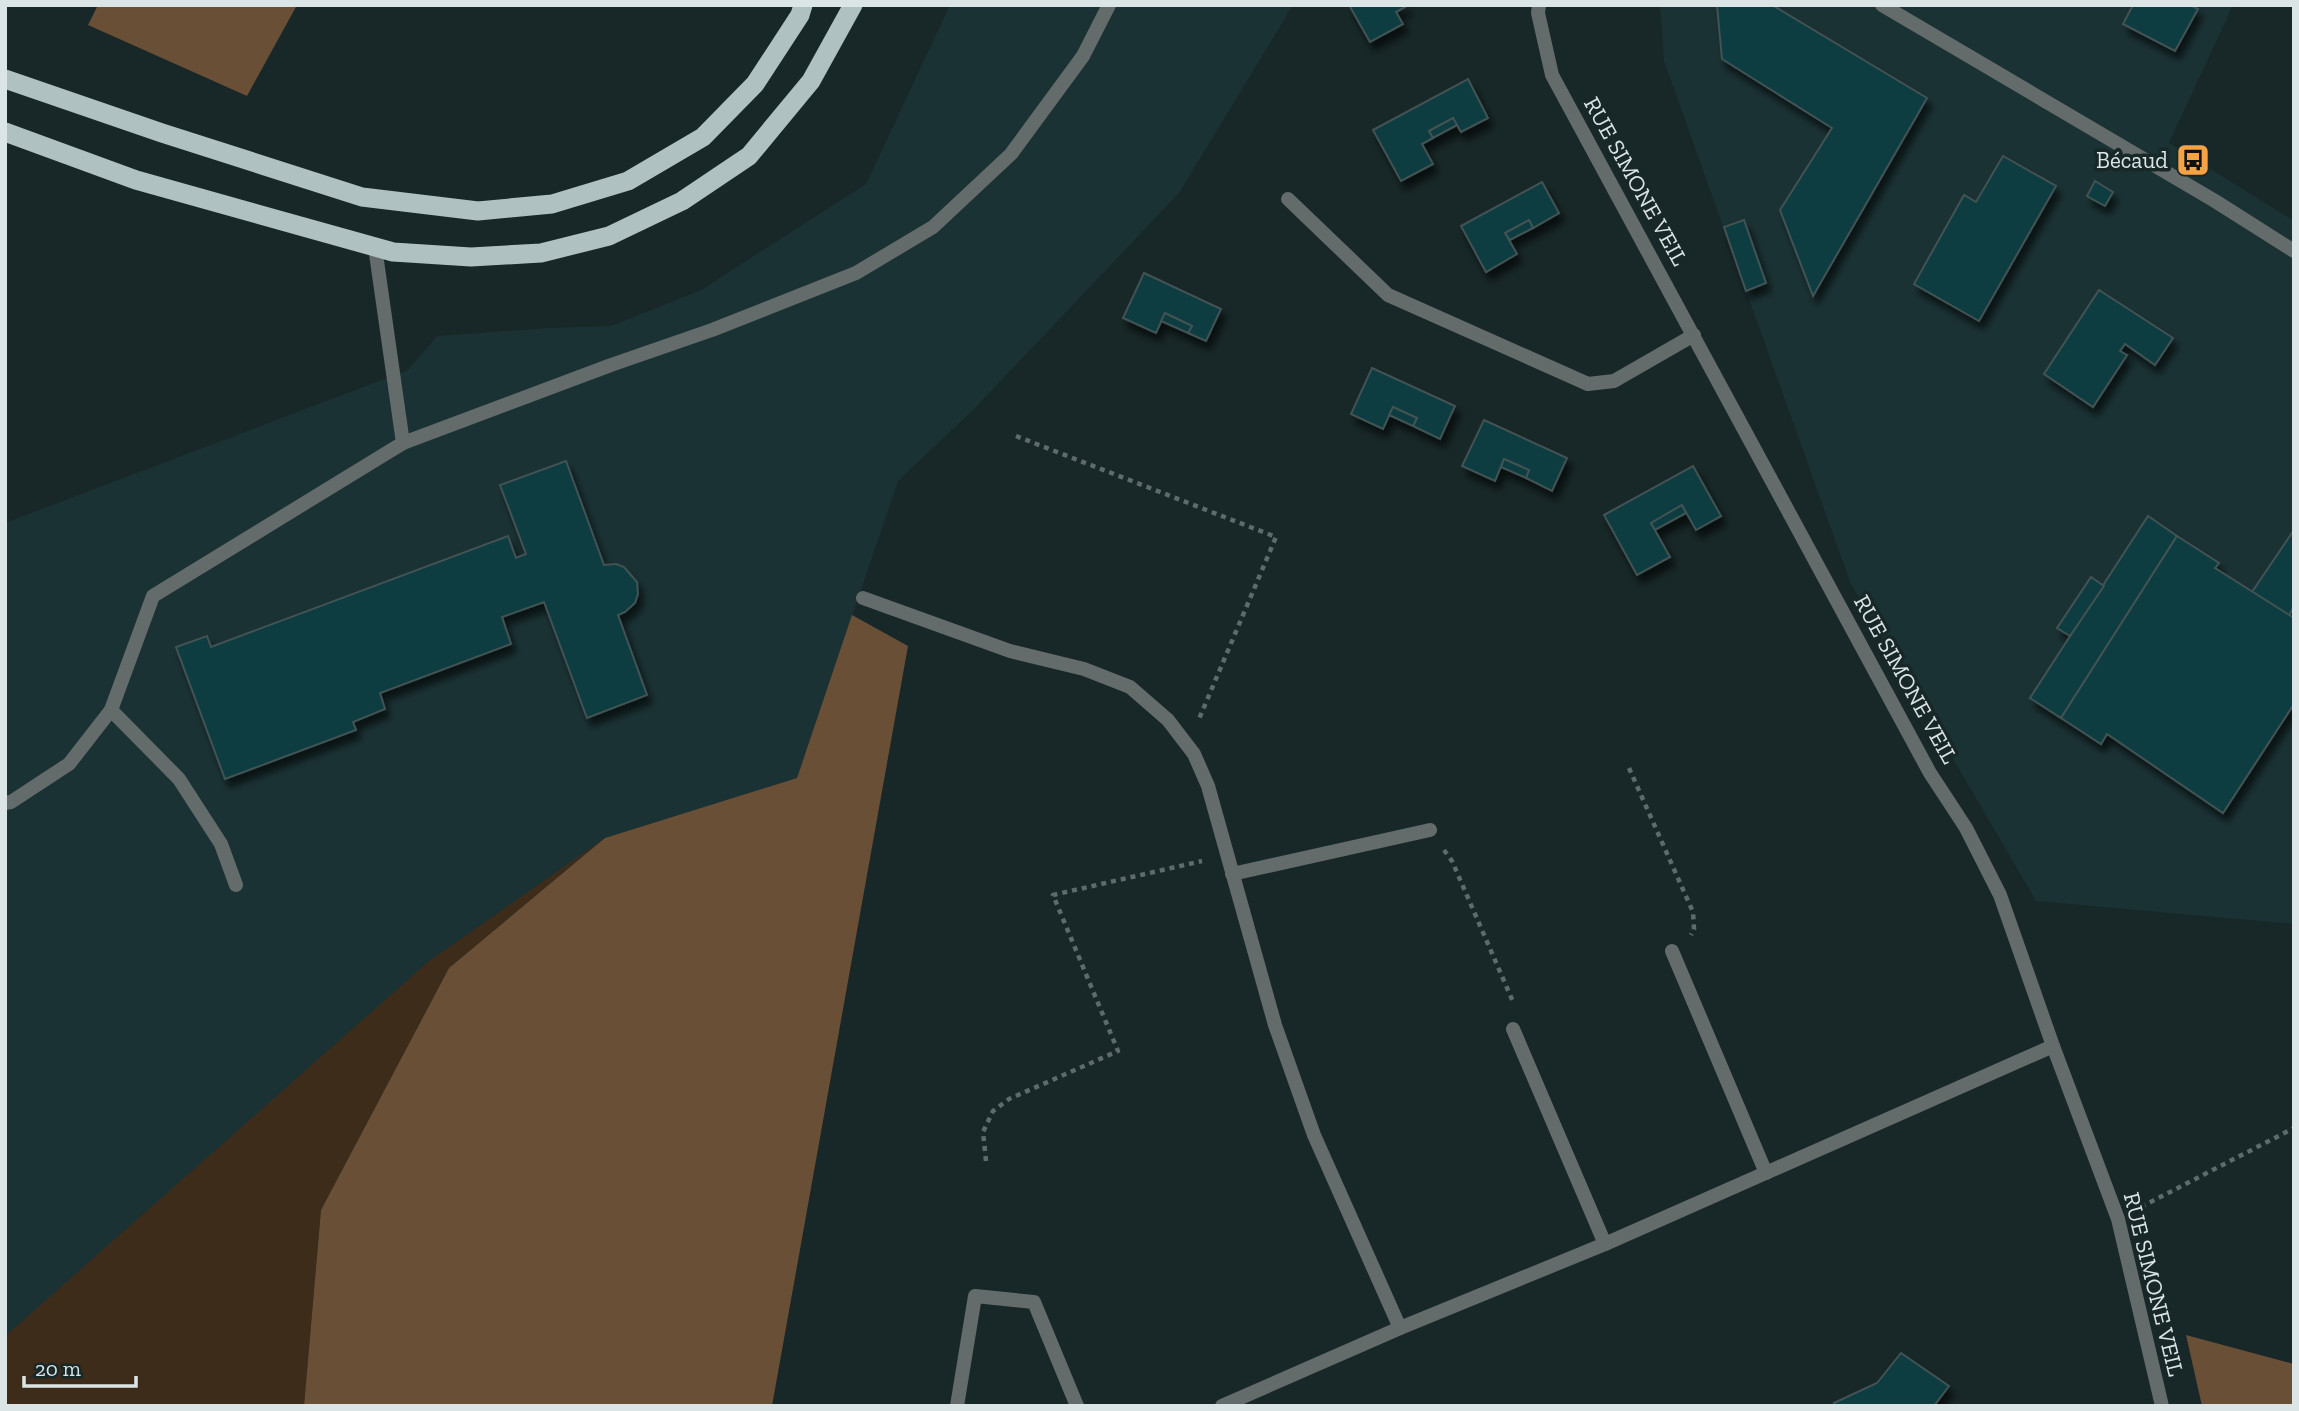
<svg xmlns="http://www.w3.org/2000/svg" width="2299" height="1411" font-family="'Zilla Slab',serif">
	<style>
		.built { fill: #1b3234 }
		.green { fill: #3e2c1a }
		.forest { fill: #694f36 }
		.building { fill: #0a3d40; stroke: #435253; stroke-width: 2; filter: url(#shadow) }
		.lines { fill: none; stroke-linecap: round; stroke-linejoin: round }
		.path { stroke: #5e6b6b; stroke-width: 4.5; stroke-dasharray: 5 5; stroke-linecap: butt }
		.service { stroke: #646b6b; stroke-width: 14 }
		.minor { stroke: #646b6b; stroke-width: 14 }
		.trunk { stroke: #b0c1c2; stroke-width: 19 }
		.labels { text-anchor: middle; dominant-baseline: central; stroke-width: 7; stroke-linejoin: round; paint-order: stroke }
		.poi-label { font-size: 23px; fill: #dbe5e5; stroke: #182727; text-anchor: end }
		.street-label { font-size: 23px; fill: #dbe5e5; stroke: #182727 }
	</style>
	<defs>
		<filter id="shadow"><feDropShadow dx="4.5" dy="8" stdDeviation="3.5" flood-color="#0009"/></filter>
	</defs>
	<rect width="100%" height="100%" fill="#182727"/>
	<g class="built">
		<polygon points="950,5 1293,5 1179,193 974,409 898,481 797,778 605,838 11,1331 5,1338 5,523 408,370 437,336 548,328 611,326 701,290 866,184"/>
		<polygon points="1660,5 2233,5 2169,143 2294,221 2294,924 2036,901 1850,582 1664,61"/>
	</g>
	<polygon class="green" points="605,838 449,968 321,1210 304,1406 5,1406 5,1338 11,1331 429,961"/>
	<g class="forest">
		<polygon points="98,5 297,5 247,96 88,25"/>
		<polygon points="852,615 908,646 772,1406 304,1406 321,1210 449,968 605,838 797,778"/>
		<polygon points="2186,1335 2294,1364 2294,1406 2202,1406"/>
	</g>
	<g class="building">
		<polygon points="1349,5 1406,5 1407,6 1396,12 1403,24 1370,42"/>
		<polygon points="1717,5 1772,5 1927,98 1813,296 1780,210 1832,128 1722,59"/>
		<polygon points="2133,5 2190,5 2198,9 2175,51 2123,24"/>
		<polygon points="1468,79 1488,118 1461,132 1453,118 1429,131 1433,138 1422,144 1433,164 1401,181 1373,130"/>
		<polygon points="1453,118 1457,125 1433,138 1429,131"/>
		<polygon points="2003,156 2056,186 1979,321 1914,284 1964,195 1976,202"/>
		<polygon points="2095,181 2113,192 2105,206 2087,196"/>
		<polygon points="1542,182 1559,213 1533,228 1529,220 1505,233 1517,254 1486,272 1461,226"/>
		<polygon points="1529,220 1533,228 1510,240 1505,233"/>
		<polygon points="1744,220 1766,283 1746,291 1724,227"/>
		<polygon points="1144,273 1221,309 1206,341 1188,333 1192,326 1165,313 1156,333 1123,318"/>
		<polygon points="2099,290 2173,338 2155,365 2125,344 2120,351 2127,355 2093,407 2044,374"/>
		<polygon points="1165,313 1192,326 1188,333 1161,321"/>
		<polygon points="1372,368 1455,406 1440,439 1413,426 1417,418 1393,407 1383,429 1351,414"/>
		<polygon points="1393,407 1417,418 1413,426 1389,415"/>
		<polygon points="1484,420 1567,458 1552,491 1526,478 1529,470 1504,459 1495,481 1462,466"/>
		<polygon points="1504,459 1529,470 1526,478 1501,467"/>
		<polygon points="566,461 604,565 616,564 624,567 637,582 638,594 635,603 625,612 618,615 647,695 587,718 544,602 502,617 511,644 380,693 385,709 353,722 356,730 225,779 176,647 207,636 211,647 508,536 516,558 526,554 500,485"/>
		<polygon points="1693,466 1721,516 1696,530 1682,505 1651,523 1670,557 1637,575 1604,515"/>
		<polygon points="1682,505 1686,513 1655,530 1651,523"/>
		<polygon points="2148,516 2177,536 2061,718 2030,698"/>
		<polygon points="2294,530 2294,606 2289,616 2252,592"/>
		<polygon points="2177,536 2219,563 2215,568 2294,618 2294,704 2223,813 2107,734 2101,744 2061,718"/>
		<polygon points="2091,577 2104,586 2070,636 2057,628"/>
		<polygon points="1901,1353 1949,1386 1934,1406 1836,1406 1834,1403 1877,1383"/>
	</g>
	<g class="lines">
		<g class="path">
			<polyline points="1016,436 1276,537 1199,719"/>
			<polyline points="1629,768 1693,912 1694,929 1691,935"/>
			<polyline points="1444,850 1452,861 1514,1004"/>
			<polyline points="986,1161 983,1132 993,1111 1009,1099 1118,1051 1053,895 1202,861"/>
			<polyline points="2141,1207 2294,1128"/>
		</g>
		<g class="service">
			<polyline points="403,443 611,365 712,330 856,273 933,227 1011,154 1083,56 1109,5"/>
			<polyline points="111,710 179,779 221,844 236,885"/>
			<polyline points="5,803 11,802 69,764 111,710 153,596 403,443 375,247"/>
			<polyline points="1232,874 1430,830"/>
		</g>
		<g class="minor">
			<polyline points="1539,5 1538,13 1552,75 1930,773 1966,828 2000,895 2053,1046 2118,1219 2162,1406"/>
			<polyline points="1882,5 2215,201 2294,251"/>
			<polyline points="1288,199 1388,295 1588,384 1614,381 1694,335"/>
			<polyline points="863,598 1010,651 1084,669 1130,687 1168,720 1194,754 1208,786 1275,1025 1314,1135 1400,1328"/>
			<polyline points="1672,951 1766,1173"/>
			<polyline points="1513,1029 1605,1244"/>
			<polyline points="957,1406 975,1296 1034,1302 1077,1406"/>
			<polyline points="1222,1406 1400,1328 1605,1244 2053,1046"/>
		</g>
		<g class="trunk">
			<polyline points="5,79 162,133 362,197 478,211 552,204 628,181 703,137 755,84 800,15 803,5"/>
			<polyline points="5,132 136,180 393,252 471,257 541,253 609,236 682,201 749,156 811,81 853,5"/>
		</g>
	</g>
	<defs>
		<symbol id="bus-square" viewBox="-11 -11 22 22"><rect x="-9" y="-9" width="18" height="18" rx="4" fill="#f5a345" stroke="#182727"/><path d="M-5-6H5V4H4V6H2V4H-2V6H-4V4H-5ZM-3.5-4V0h7V-4ZM-3.5 1.2v1.5H-2V1.2ZM2 1.2v1.5H3.5V1.2Z" fill="#111"/></symbol>
	</defs>
	<g fill-rule="evenodd">
		<use href="#bus-square" x="2174" y="141" width="38" height="38"/>
	</g>
	<g class="labels">
		<g class="poi-label">
			<text x="2168" y="160">Bécaud</text>
		</g>
		<g class="street-label">
			<text transform="translate(1636 181) rotate(61)">RUE SIMONE VEIL</text>
			<text transform="translate(1906 679) rotate(61)">RUE SIMONE VEIL</text>
			<text transform="translate(2154 1284) rotate(76)">RUE SIMONE VEIL</text>
		</g>
	</g>
	<rect width="2299" height="1411" fill="none" stroke="#dbe5e5" stroke-width="14"/>
	<path d="M24 1376v10h112v-10" fill="none" stroke="#dbe5e5" stroke-width="3.5"/>
	<text x="35" y="1376" font-size="21" fill="#dbe5e5" stroke="#182727" stroke-width="5" paint-order="stroke">20 m</text>
</svg>
